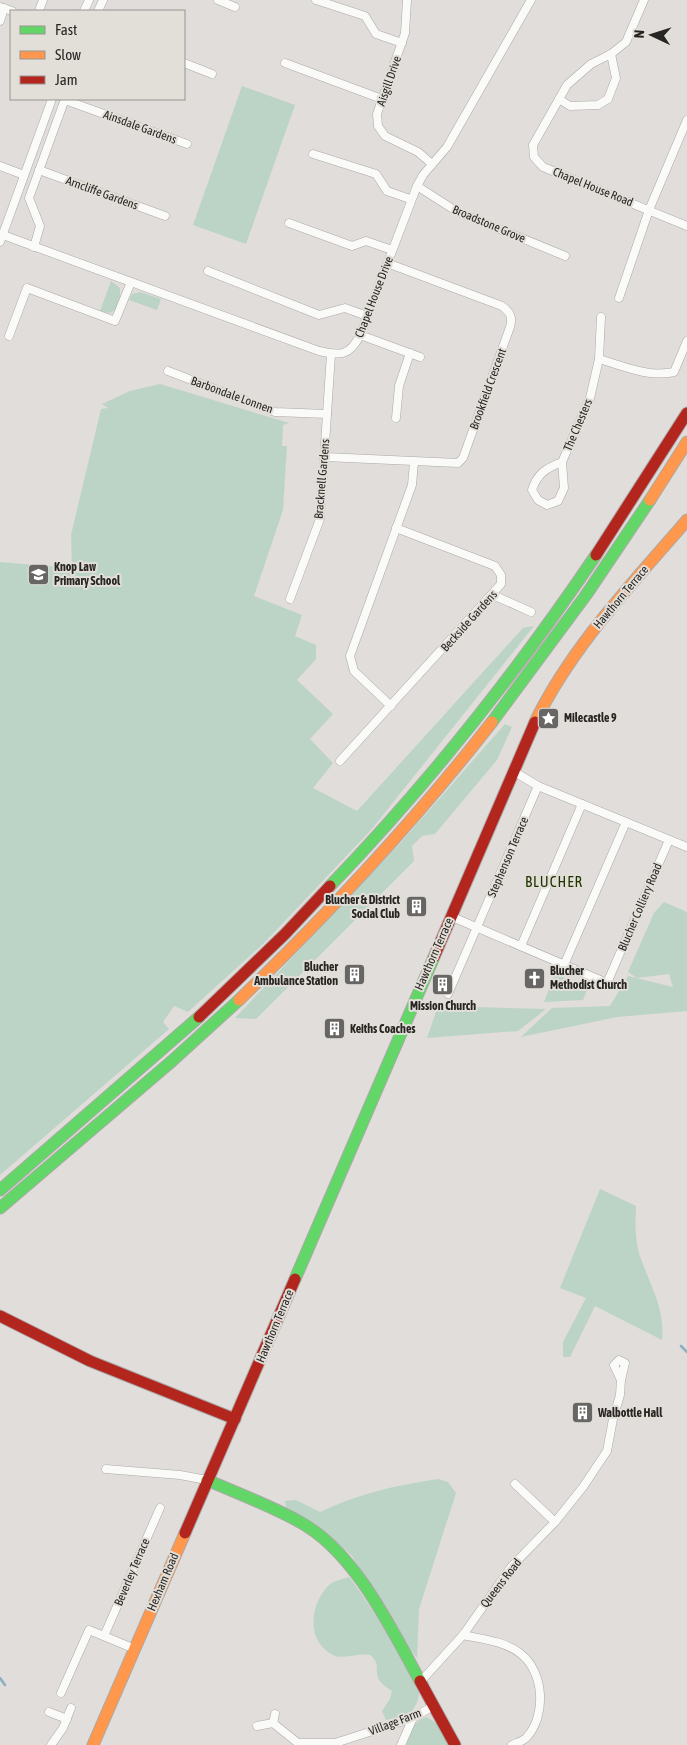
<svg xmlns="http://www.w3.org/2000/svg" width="687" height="1745" font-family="'Asap Condensed',sans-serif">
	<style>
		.green { fill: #bcd4c6 }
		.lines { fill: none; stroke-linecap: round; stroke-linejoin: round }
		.stream { stroke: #8bb0c3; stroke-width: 2.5 }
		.street-casing { stroke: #aba9a7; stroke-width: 9 }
		.fast-casing { stroke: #aba9a7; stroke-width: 13 }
		.slow-casing { stroke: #aba9a7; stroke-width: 13 }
		.jam-casing { stroke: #aba9a7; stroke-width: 13 }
		.street { stroke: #fafaf9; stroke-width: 8 }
		.fast { stroke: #63d668; stroke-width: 11 }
		.slow { stroke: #ff974d; stroke-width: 11 }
		.jam { stroke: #b3261e; stroke-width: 11 }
		.labels { text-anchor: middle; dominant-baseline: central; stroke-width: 4; stroke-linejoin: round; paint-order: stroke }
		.street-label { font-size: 12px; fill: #282624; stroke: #e2ded8 }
		.poi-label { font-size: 12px; font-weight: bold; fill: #282624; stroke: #e2ded8; text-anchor: start }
		.quarter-label { font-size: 15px; letter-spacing: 1px; fill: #203300; stroke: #e2ded8 }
	</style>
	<rect width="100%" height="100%" fill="#e0ddda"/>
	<g class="green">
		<polygon points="242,86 295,105 246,244 193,225"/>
		<polygon points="111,281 120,288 120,297 115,310 110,313 100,311"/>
		<polygon points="140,292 161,299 157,310 129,300 132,294"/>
		<polygon points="160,384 289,423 283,425 282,446 287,446 283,510 254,596 302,615 295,636 316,645 316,659 297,680 333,714 310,739 333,763 313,788 357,811 523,628 534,626 371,830 264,943 188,1012 174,1006 163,1022 169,1029 0,1175 0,562 72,568 71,535 101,409 108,408 102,404 130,391"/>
		<polygon points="505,724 512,727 497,760 435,834 422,836 412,846 414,861 256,1019 235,1018 403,840"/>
		<polygon points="664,902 687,912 687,1011 617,1017 521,1037 552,1008 610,1006 628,976 673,987 669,974 637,978 628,972 654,913"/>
		<polygon points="555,974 588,988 583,1000 544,1002"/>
		<polygon points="438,1006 546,1009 518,1031 427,1038"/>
		<path d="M600,1189L636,1206C635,1223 635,1243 641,1259C651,1287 665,1309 662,1340L595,1306L570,1357H563V1342L586,1298L560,1288Z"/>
		<path d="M438,1479L448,1482L456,1493L419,1609L417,1658L403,1641L352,1556L317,1525L286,1508L285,1501L296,1500L320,1512C358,1494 396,1485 438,1479Z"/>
		<path d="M349,1577C362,1592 418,1677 419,1693C419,1701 414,1708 410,1715L386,1720L382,1711L390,1699L392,1691C365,1675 386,1667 370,1655C359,1653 343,1659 335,1656C306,1643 309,1606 328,1586C333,1581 342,1579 349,1577Z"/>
		<path d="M427,1717L436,1723L450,1745H405C410,1733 413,1720 427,1717Z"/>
	</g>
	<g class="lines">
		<g class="stream">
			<polyline points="681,1346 687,1352"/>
			<polyline points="0,1678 5,1685"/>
		</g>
		<defs>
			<g id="street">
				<polyline points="218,0 235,7"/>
				<polyline points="316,0 365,16 376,34 402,43"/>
				<polyline points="407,0 405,33 377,114 378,126 385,136 418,152 432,164"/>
				<polyline points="644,0 626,42 611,54 591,64 567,85 533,145 534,157 543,167 687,226"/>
				<polyline points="0,7 12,11"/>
				<polyline points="39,11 43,0"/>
				<polyline points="84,11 89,0"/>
				<polyline points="98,11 103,0"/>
				<polyline points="0,21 4,8"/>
				<polyline points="184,63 212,74"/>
				<polyline points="285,63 382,99"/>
				<polyline points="559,99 570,106 598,105 608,99 616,78 611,54"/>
				<polyline points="65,100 187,144"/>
				<polyline points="313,154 376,174 387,191 410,199"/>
				<polyline points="0,166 24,175"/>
				<polyline points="39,170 165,216"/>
				<polyline points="417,186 456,211 565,256"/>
				<polyline points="289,223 352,246 366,241 392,250"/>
				<path d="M3,235L319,351C340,356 350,356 360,335L417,186L423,175L447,147L531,0"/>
				<polyline points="0,242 52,99"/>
				<polyline points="34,247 40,226 29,198 65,99"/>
				<polyline points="208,271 319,315 345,308 367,316"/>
				<polyline points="619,298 649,210 687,120"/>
				<polyline points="360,335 420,357"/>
				<polyline points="9,336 27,288 115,321 131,282"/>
				<path d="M599,359C623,366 649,378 674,372L687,341"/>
				<polyline points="168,371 275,412 327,414"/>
				<polyline points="396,418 399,386 410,353"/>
				<path d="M325,457L458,463L463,458L510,327C513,317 510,312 502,306L387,263"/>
				<path d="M562,462C546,468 537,474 532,490L538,500L547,505L558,501L564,488L562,462L590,398L599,359L601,317"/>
				<polyline points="493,595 531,612"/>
				<polyline points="290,599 320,519 331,354"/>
				<polyline points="391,706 354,671 350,656 412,485 414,462"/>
				<polyline points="340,761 501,584 501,575 495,566 396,528"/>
				<polyline points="513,771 538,786 687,847"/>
				<polyline points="450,916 607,983 669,840"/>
				<polyline points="521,946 582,804"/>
				<polyline points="564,965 626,822"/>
				<polyline points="448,994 538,786"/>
				<polyline points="106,1469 180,1475 207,1480"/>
				<polyline points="515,1484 555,1522"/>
				<path d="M463,1635C482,1639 505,1641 521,1654C544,1672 547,1716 526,1738C523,1741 516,1743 512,1745"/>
				<polyline points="104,1636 160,1508"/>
				<polyline points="421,1681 463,1635 511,1567 555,1522 583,1487 607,1451 613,1419 620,1395 621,1380 614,1365 619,1360 625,1363 621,1380"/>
				<polyline points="61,1693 89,1630 135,1649"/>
				<polyline points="49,1712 67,1719"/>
				<polyline points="273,1723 298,1743 335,1743 413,1718 433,1706"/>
				<polyline points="257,1726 273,1723 275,1714"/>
				<polyline points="51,1745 63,1728 71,1708"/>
				<polyline points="401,1745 413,1718"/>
			</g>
			<g id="fast">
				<polyline points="492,722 586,595 650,500"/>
				<path d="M330,886C428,784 517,672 596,555"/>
				<polyline points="0,1190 199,1017"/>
				<polyline points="0,1208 172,1061 239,1000"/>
				<polyline points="295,1279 434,957"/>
				<path d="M207,1480C237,1493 269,1505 298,1521C354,1550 391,1628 420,1681"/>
			</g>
			<g id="slow">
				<polyline points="650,500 687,442"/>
				<path d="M535,722C572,646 632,584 687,520"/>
				<path d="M239,1000C329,913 415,821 492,722"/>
				<polyline points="93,1745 185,1533"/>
			</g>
			<g id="jam">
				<polyline points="596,555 687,413"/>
				<polyline points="434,957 535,722"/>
				<polyline points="199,1017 285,934 330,886"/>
				<polyline points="0,1316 90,1361 235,1419"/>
				<polyline points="185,1533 295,1279"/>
				<polyline points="420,1681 455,1745"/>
			</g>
		</defs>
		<use href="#street" class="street-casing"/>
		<use href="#fast" class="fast-casing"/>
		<use href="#slow" class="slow-casing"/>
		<use href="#jam" class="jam-casing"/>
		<use href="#street" class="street"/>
		<use href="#fast" class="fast"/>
		<use href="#slow" class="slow"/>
		<use href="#jam" class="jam"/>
	</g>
	<defs>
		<symbol id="school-square" viewBox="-11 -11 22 22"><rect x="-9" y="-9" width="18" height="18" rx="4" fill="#686664" stroke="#e2ded8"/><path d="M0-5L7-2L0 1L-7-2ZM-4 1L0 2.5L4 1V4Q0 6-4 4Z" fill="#fff"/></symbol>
		<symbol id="sight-square" viewBox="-11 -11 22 22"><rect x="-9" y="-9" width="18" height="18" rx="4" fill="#686664" stroke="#e2ded8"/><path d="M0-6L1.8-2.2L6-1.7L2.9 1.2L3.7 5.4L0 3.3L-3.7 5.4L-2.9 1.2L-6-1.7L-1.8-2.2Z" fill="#fff"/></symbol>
		<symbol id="building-square" viewBox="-11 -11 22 22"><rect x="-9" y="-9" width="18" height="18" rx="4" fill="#686664" stroke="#e2ded8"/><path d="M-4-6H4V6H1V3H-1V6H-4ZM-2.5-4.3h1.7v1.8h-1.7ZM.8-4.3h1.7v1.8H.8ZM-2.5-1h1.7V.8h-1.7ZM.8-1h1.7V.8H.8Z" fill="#fff"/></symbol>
		<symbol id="church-square" viewBox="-11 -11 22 22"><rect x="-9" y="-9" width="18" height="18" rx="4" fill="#686664" stroke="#e2ded8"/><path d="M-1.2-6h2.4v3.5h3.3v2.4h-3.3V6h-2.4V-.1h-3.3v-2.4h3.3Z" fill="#fff"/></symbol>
	</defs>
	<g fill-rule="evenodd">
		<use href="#school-square" x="26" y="562" width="25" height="25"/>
		<use href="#sight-square" x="536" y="706" width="25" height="25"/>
		<use href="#building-square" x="404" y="894" width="25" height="25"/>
		<use href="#building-square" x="342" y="962" width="25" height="25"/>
		<use href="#church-square" x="522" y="966" width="25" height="25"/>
		<use href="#building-square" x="430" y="972" width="25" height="25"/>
		<use href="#building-square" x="322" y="1016" width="25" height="25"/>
		<use href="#building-square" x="570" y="1400" width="25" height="25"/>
	</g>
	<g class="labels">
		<g class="street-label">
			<text transform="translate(389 81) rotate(-71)">Aisgill Drive</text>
			<text transform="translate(140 127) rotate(20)">Ainsdale Gardens</text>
			<text transform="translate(593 187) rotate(22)">Chapel House Road</text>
			<text transform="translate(102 193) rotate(20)">Arncliffe Gardens</text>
			<text transform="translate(489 224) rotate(23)">Broadstone Grove</text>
			<text transform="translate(374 297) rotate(-69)">Chapel House Drive</text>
			<text transform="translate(488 389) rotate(-70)">Brookfield Crescent</text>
			<text transform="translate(232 395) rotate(20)">Barbondale Lonnen</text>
			<text transform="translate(578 425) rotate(-67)">The Chesters</text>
			<text transform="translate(322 479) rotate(-85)">Bracknell Gardens</text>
			<text transform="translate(621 597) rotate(-50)">Hawthorn Terrace</text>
			<text transform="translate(469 621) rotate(-48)">Beckside Gardens</text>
			<text transform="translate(508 857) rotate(-67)">Stephenson Terrace</text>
			<text transform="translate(640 907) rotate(-67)">Blucher Colliery Road</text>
			<text transform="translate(434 954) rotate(-66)">Hawthorn Terrace</text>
			<text transform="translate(275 1326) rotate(-67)">Hawthorn Terrace</text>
			<text transform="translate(132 1572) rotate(-67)">Beverley Terrace</text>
			<text transform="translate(163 1582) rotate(-67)">Hexham Road</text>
			<text transform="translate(501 1583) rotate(-52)">Queens Road</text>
			<text transform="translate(395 1722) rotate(-21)">Village Farm</text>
		</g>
		<g class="poi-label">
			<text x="54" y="567">Knop Law<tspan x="54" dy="14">Primary School</tspan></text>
			<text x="564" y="718">Milecastle 9</text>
			<text x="400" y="900" text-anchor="end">Blucher &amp; District<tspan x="400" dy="14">Social Club</tspan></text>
			<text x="338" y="967" text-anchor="end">Blucher<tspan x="338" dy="14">Ambulance Station</tspan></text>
			<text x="550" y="971">Blucher<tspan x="550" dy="14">Methodist Church</tspan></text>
			<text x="443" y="1006" text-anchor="middle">Mission Church</text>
			<text x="350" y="1029">Keiths Coaches</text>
			<text x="598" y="1413">Walbottle Hall</text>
		</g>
		<g class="quarter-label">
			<text x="554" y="881">BLUCHER</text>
		</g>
	</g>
	<rect x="10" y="10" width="175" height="90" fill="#e2ded8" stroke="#989490"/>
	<rect x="20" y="26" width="25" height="8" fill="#63d668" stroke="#989490"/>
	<text x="55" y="35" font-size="15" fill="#282624">Fast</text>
	<rect x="20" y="51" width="25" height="8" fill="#ff974d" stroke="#989490"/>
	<text x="55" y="60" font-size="15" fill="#282624">Slow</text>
	<rect x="20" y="76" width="25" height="8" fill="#b3261e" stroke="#989490"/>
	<text x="55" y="85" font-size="15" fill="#282624">Jam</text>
	<g transform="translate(652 35) rotate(274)" stroke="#e2ded8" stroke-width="4" paint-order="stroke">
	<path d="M0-4L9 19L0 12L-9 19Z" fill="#282624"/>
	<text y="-8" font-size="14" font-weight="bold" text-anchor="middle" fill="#282624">N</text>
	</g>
</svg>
